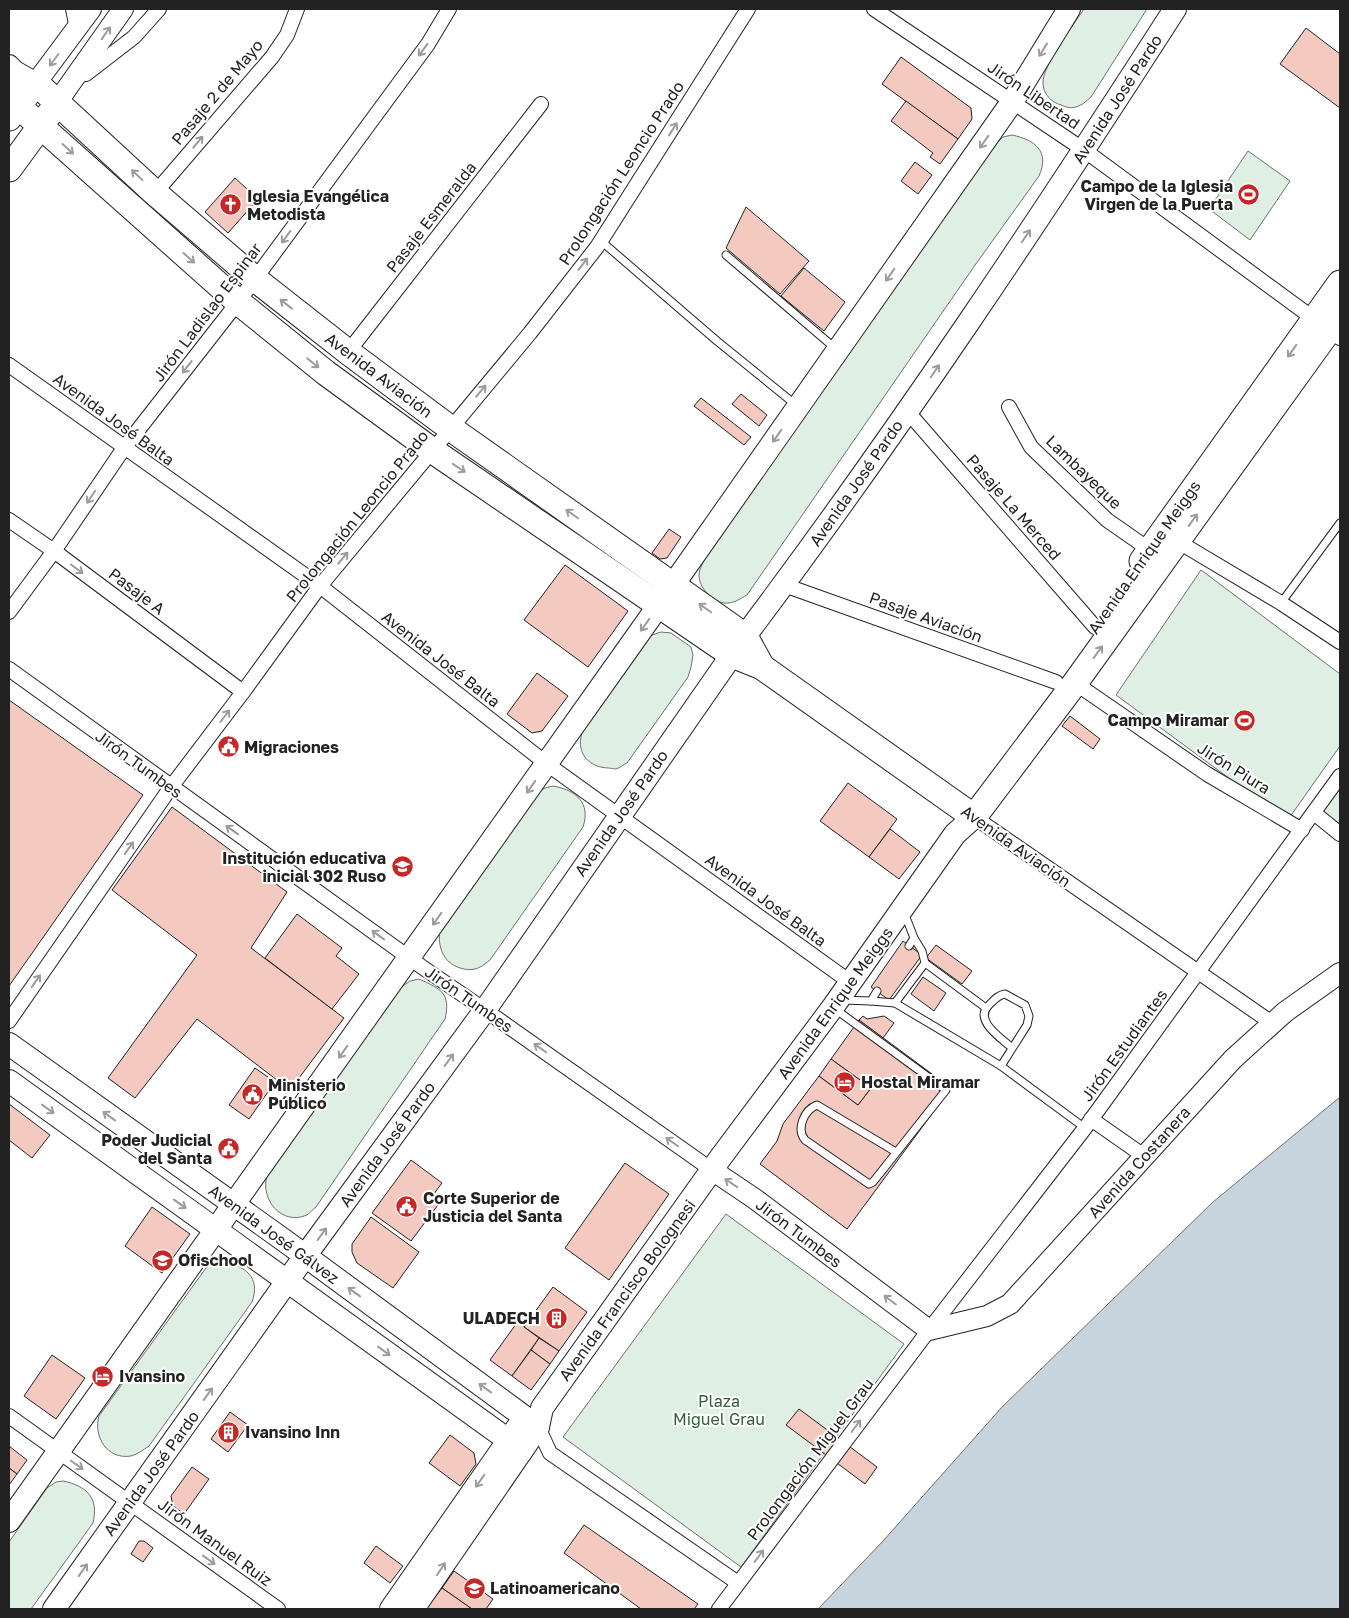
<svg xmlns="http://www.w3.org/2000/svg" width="1349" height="1618" font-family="'Golos Text',sans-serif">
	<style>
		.green { fill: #e0efe3; stroke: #6f6f6f }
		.water { fill: #c7d3dd; stroke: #6f6f6f }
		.building { fill: #f3c9c0; stroke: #222 }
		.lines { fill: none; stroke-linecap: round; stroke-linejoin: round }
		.lane-casing { stroke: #222; stroke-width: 9 }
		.street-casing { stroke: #222; stroke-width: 16 }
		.secondary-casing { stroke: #222; stroke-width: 22 }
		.primary-casing { stroke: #222; stroke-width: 24 }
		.highway-casing { stroke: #222; stroke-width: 27 }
		.lane { stroke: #fff; stroke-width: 7 }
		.street { stroke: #fff; stroke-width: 14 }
		.secondary { stroke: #fff; stroke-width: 20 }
		.primary { stroke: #fff; stroke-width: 22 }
		.highway { stroke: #fff; stroke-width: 25 }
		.oneway { stroke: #9c9c9c }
		.labels { text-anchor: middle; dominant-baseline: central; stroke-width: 4; stroke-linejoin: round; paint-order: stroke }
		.street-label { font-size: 16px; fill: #222; stroke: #fff }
		.poi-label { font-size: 16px; font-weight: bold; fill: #222; stroke: #fff; text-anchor: start }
		.park-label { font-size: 16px; fill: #2f5e38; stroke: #fff }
	</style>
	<rect width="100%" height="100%" fill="#fff"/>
	<g class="green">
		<path d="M1084,9H1147L1091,97C1081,106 1074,111 1061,105C1051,102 1043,94 1043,83C1042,66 1074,24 1084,9Z"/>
		<path d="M1012,135C1035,140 1050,151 1039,176L973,268L747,595C740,599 733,604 724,603C712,601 699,588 699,575C699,570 702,565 704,560L929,237L997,143L1003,137Z"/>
		<polygon points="1248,151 1290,181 1250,240 1209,209"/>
		<polygon points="1201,570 1340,674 1340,746 1287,821 1116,695"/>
		<path d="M661,632L671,633L691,647L693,655L691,667L688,677L627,763C624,764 620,768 616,769C616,769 609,768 608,768C586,767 575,750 583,730L645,641L652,635Z"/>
		<polygon points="1340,780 1340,827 1324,814 1321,808"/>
		<path d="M553,786C576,790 591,803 583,827L490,960C487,962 483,966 480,967C475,970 469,970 464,969C444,965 437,948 440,929L536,793L545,788Z"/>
		<path d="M419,979C441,989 451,993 445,1019L316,1207C313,1209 310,1213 307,1215C282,1226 260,1200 267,1176L400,988L410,981Z"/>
		<polygon points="726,1214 904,1344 741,1567 563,1437"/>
		<path d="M222,1261C245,1266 261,1277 252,1302L149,1446C143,1450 138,1454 131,1456C107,1460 93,1436 99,1416L206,1268L214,1262Z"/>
		<path d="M63,1481C87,1486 99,1498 93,1523L31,1609H9V1542L47,1488L56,1482Z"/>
	</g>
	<polygon class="water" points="1340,1097 1340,1609 818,1609 883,1541 1002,1407 1213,1202"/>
	<g class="building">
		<polygon points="1306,28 1340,54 1340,108 1280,64"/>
		<polygon points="901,57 971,108 972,119 958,139 882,84"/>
		<polygon points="906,101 958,139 940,164 930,157 933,153 891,121"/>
		<polygon points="915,162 932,175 918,194 901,181"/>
		<polygon points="235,178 258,199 228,233 205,212"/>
		<polygon points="746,207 809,261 780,294 726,248"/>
		<polygon points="804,268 845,302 824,331 781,296"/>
		<polygon points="741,394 767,415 759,426 732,404"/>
		<polygon points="701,398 751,437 744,445 694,406"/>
		<polygon points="669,529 681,537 667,558 660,559 652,553"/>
		<polygon points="565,565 628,611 588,667 524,620"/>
		<polygon points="537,673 568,696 542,731 532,733 507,714"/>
		<polygon points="9,700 143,795 9,986"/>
		<polygon points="1070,716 1100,739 1093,749 1062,726"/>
		<polygon points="848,783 897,819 869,857 820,821"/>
		<polygon points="172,807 287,892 251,948 344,1018 290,1090 197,1019 135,1098 108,1078 197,955 112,890"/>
		<polygon points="890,829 920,852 899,879 869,857"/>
		<polygon points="297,914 342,948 336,956 359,974 332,1009 265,958"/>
		<polygon points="903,941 922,955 889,1000 871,987"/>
		<polygon points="936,945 972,971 962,984 926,958"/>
		<polygon points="923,977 946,993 934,1011 911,994"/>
		<polygon points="863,1016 867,1019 884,1016 894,1023 883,1038 859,1020"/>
		<polygon points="859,1020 951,1088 847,1229 760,1164 777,1141 783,1124 819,1076 858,1105 871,1088 831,1059"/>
		<polygon points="831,1059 871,1088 858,1105 819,1076"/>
		<polygon points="255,1068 275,1082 249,1119 229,1105"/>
		<polygon points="9,1104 50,1135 32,1158 9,1140"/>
		<polygon points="411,1160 442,1183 433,1195 441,1201 411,1241 372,1213"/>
		<polygon points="625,1163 669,1194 609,1280 565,1248"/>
		<polygon points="152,1207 190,1234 162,1273 125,1246"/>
		<polygon points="371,1217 419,1252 393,1288 357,1263 352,1252 352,1244"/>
		<polygon points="553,1287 587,1312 559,1351 524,1327"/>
		<polygon points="519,1320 525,1325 524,1327 539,1338 512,1376 490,1360"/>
		<polygon points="539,1338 559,1351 550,1364 531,1350"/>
		<polygon points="531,1350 550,1364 531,1390 512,1376"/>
		<polygon points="52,1355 85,1378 56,1419 24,1396"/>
		<polygon points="799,1409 877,1467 865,1484 786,1425"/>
		<polygon points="230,1412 248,1425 228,1452 211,1439"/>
		<polygon points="450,1435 474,1453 476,1464 460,1486 429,1463"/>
		<polygon points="9,1446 27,1460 17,1474 9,1468"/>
		<polygon points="192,1467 209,1479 184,1514 173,1506 171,1496"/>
		<polygon points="9,1468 17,1474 9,1485"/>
		<polygon points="584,1525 698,1604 694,1609 641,1609 564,1553"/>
		<polygon points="139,1541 144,1541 153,1548 143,1562 131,1554"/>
		<polygon points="376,1546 403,1566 390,1583 364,1563"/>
		<polygon points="454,1571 493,1599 486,1609 472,1609 442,1588"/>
		<polygon points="442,1588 472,1609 426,1609"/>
	</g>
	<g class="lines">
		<defs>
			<g id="lane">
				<polyline points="601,241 717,341 796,405"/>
				<polyline points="726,255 836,349"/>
				<polyline points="1281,603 1340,523"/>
				<polyline points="904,912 914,938 909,946"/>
				<polyline points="925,963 986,1008"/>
				<polyline points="843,1000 871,1001 877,991"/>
				<polyline points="871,1001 895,1003 925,963 922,951 914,938"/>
				<polyline points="895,1003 1001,1066 1085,1128"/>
				<path d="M835,1009L946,1090L873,1182L869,1184L805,1140C796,1129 804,1110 817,1105L896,1152"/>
				<path d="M1001,1066L1027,1025L1029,1016L1025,1005L1005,994C998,995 994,1000 989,1005C973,1020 1001,1038 1011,1047"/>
			</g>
			<g id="street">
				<polyline points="73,9 77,29"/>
				<polyline points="874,9 1084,150 1340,338"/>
				<polyline points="77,75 86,74 134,37 159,9"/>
				<polyline points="155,193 272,57 287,35 297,9"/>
				<polyline points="348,352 541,104"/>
				<polyline points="9,365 320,586 547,764 850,982"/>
				<polyline points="1009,407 1031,447 1107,520 1150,550"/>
				<polyline points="907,411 1095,627"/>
				<polyline points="9,520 54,551 243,692"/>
				<polyline points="1177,541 1281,603 1340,642"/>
				<polyline points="784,585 1056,682"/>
				<polyline points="9,612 54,551 124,448 238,302 428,44 449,9"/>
				<polyline points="9,669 422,967 485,1010 712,1170"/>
				<polyline points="1075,683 1207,774 1302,830"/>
				<polyline points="1314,813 1340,834"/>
				<polyline points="974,817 1272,1023"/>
				<polyline points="9,1021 171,787 243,692 320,586 530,333 597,247 748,9"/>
				<polyline points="1091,1119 1144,1156"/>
				<polyline points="9,1416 278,1609"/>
				<polyline points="538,1427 550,1453 738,1583"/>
				<polyline points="719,1609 929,1330 1085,1128 1340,776"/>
			</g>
			<g id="secondary">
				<polyline points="9,65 15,71 36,83 91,9"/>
				<polyline points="9,81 18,106"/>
				<polyline points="58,101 123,9"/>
				<polyline points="712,1170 755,1199 929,1330 987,1316 1010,1304 1233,1059 1285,1012 1340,973"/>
			</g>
			<g id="primary">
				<polyline points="9,1044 285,1241 538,1427"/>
				<polyline points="9,1081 522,1450"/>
				<polyline points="9,1521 659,605 1012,102 1069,9"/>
				<path d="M54,1609L305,1256L485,1010L745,636C897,434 1038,222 1175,9"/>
				<polyline points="391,1609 517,1428"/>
				<polyline points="413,1609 538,1427 542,1408 721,1157 833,1007 955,834 974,817"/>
			</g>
			<g id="highway">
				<polyline points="18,106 238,302 326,373 433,451 732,655 762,667 974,817 1075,683 1340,315"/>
				<polyline points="9,118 36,83 155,193 255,279 348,352 450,428 745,636 762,667"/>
				<polyline points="9,169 50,113"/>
				<polyline points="1142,561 1340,283"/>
			</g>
		</defs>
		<use href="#lane" class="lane-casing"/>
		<use href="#street" class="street-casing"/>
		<use href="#secondary" class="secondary-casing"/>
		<use href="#primary" class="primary-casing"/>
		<use href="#highway" class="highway-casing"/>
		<use href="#lane" class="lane"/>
		<use href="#street" class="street"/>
		<use href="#secondary" class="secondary"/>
		<use href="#primary" class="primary"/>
		<use href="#highway" class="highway"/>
	</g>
	<defs><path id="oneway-shaft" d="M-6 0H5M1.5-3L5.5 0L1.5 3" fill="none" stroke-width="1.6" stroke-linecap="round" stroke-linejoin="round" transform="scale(1.25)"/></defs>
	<g class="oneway">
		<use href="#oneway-shaft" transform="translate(106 33) rotate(-55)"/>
		<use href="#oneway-shaft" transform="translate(423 50) rotate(126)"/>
		<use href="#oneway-shaft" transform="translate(1043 50) rotate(122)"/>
		<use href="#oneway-shaft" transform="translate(54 60) rotate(127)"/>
		<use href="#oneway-shaft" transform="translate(673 129) rotate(-58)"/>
		<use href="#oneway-shaft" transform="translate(198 142) rotate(-50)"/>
		<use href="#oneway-shaft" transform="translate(984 142) rotate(125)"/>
		<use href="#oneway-shaft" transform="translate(68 149) rotate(42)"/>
		<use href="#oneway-shaft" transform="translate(137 175) rotate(-137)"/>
		<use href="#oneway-shaft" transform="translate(1026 236) rotate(-56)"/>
		<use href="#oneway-shaft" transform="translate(286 237) rotate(126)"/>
		<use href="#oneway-shaft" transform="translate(189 258) rotate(42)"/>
		<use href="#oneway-shaft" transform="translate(583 264) rotate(-52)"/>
		<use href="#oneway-shaft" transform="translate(890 275) rotate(125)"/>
		<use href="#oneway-shaft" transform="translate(286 304) rotate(-142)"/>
		<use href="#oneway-shaft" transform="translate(1292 351) rotate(125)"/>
		<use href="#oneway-shaft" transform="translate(313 363) rotate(39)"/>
		<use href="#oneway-shaft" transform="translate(187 367) rotate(128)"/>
		<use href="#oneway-shaft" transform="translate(935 371) rotate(-56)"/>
		<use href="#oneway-shaft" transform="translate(481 391) rotate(-50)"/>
		<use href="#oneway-shaft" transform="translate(777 436) rotate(125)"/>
		<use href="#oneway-shaft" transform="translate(459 468) rotate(34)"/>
		<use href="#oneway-shaft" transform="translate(91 497) rotate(124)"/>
		<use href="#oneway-shaft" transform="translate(572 514) rotate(-145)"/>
		<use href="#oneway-shaft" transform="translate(1193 520) rotate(-54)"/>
		<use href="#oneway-shaft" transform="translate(343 558) rotate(-50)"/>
		<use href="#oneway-shaft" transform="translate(77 569) rotate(37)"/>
		<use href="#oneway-shaft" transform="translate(705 608) rotate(-145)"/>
		<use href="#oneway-shaft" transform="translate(645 625) rotate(125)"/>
		<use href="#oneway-shaft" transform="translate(1098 652) rotate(-54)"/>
		<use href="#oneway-shaft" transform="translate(225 716) rotate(-53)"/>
		<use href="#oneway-shaft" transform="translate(531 787) rotate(125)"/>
		<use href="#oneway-shaft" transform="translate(232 830) rotate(-144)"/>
		<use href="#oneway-shaft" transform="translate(129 848) rotate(-55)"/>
		<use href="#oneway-shaft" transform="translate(437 919) rotate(125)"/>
		<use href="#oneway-shaft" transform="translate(378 935) rotate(-144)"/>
		<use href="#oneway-shaft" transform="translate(36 981) rotate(-55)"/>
		<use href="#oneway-shaft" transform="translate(540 1048) rotate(-145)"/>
		<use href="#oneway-shaft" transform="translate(343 1052) rotate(125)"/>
		<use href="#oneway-shaft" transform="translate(449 1060) rotate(-54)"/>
		<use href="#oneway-shaft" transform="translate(48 1109) rotate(36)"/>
		<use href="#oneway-shaft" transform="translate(109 1116) rotate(-144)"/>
		<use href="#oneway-shaft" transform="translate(672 1142) rotate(-145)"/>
		<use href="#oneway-shaft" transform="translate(731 1183) rotate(-146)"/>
		<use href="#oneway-shaft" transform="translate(180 1204) rotate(36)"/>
		<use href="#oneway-shaft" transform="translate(322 1234) rotate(-54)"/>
		<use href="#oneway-shaft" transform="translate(354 1292) rotate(-144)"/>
		<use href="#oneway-shaft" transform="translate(890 1300) rotate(-143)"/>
		<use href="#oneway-shaft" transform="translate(384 1351) rotate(36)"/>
		<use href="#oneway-shaft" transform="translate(485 1388) rotate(-144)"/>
		<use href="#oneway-shaft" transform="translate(208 1394) rotate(-54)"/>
		<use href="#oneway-shaft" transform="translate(856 1426) rotate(-53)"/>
		<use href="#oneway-shaft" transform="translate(77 1465) rotate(35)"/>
		<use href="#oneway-shaft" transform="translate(480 1481) rotate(125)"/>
		<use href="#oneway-shaft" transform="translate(759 1556) rotate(-53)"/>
		<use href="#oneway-shaft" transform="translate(209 1560) rotate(36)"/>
		<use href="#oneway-shaft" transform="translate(441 1569) rotate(-56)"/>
		<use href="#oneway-shaft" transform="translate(83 1570) rotate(-55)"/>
	</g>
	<defs>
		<symbol id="stadium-disc" viewBox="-11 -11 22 22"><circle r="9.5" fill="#c62828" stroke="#fff"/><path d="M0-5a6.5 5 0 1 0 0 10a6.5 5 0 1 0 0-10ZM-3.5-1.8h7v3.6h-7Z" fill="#fff"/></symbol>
		<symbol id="church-disc" viewBox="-11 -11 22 22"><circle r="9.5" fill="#c62828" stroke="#fff"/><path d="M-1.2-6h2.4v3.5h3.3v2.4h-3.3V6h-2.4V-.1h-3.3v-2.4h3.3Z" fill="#fff"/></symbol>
		<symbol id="civic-disc" viewBox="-11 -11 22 22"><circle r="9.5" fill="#c62828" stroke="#fff"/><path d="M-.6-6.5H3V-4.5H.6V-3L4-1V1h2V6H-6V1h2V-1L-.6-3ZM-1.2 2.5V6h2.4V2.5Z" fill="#fff"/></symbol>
		<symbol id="school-disc" viewBox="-11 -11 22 22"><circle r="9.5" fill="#c62828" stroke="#fff"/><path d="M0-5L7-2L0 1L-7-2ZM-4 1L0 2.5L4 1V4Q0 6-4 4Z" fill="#fff"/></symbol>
		<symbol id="hotel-disc" viewBox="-11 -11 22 22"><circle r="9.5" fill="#c62828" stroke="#fff"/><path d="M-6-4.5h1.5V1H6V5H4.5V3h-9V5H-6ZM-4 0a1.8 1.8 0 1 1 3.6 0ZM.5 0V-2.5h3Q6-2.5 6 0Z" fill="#fff"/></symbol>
		<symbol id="building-disc" viewBox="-11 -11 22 22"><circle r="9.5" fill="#c62828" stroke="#fff"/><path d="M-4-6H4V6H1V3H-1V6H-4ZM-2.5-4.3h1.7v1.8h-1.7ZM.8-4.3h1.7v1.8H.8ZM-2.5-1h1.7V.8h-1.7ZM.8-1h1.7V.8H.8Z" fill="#fff"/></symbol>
	</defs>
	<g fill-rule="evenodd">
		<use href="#stadium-disc" x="1236" y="182" width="25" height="25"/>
		<use href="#church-disc" x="218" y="192" width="25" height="25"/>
		<use href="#stadium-disc" x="1232" y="708" width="25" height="25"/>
		<use href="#civic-disc" x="216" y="734" width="25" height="25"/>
		<use href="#school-disc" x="390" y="854" width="25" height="25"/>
		<use href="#hotel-disc" x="832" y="1070" width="25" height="25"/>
		<use href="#civic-disc" x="240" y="1082" width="25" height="25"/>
		<use href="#civic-disc" x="216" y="1136" width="25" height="25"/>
		<use href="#civic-disc" x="394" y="1194" width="25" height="25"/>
		<use href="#school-disc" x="150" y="1248" width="25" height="25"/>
		<use href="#building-disc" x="544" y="1306" width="25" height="25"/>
		<use href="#hotel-disc" x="90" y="1364" width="25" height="25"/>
		<use href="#building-disc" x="216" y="1420" width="25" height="25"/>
		<use href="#school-disc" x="462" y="1576" width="25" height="25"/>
	</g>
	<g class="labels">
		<g class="street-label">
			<text transform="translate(217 92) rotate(-50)">Pasaje 2 de Mayo</text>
			<text transform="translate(1034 95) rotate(34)">Jirón Libertad</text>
			<text transform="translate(1117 99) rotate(-57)">Avenida José Pardo</text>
			<text transform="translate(621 173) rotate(-57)">Prolongación Leoncio Prado</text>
			<text transform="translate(431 217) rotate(-52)">Pasaje Esmeralda</text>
			<text transform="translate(207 312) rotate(-53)">Jirón Ladislao Espinar</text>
			<text transform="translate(379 375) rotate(37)">Avenida Aviación</text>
			<text transform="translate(114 419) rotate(36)">Avenida José Balta</text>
			<text transform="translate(1084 472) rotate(44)">Lambayeque</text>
			<text transform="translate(856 483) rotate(-55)">Avenida José Pardo</text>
			<text transform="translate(1014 507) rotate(49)">Pasaje La Merced</text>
			<text transform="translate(357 516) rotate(-51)">Prolongación Leoncio Prado</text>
			<text transform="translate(1144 557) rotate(-55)">Avenida Enrique Meiggs</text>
			<text transform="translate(137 591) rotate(37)">Pasaje A</text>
			<text transform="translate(926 617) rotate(20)">Pasaje Aviación</text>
			<text transform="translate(441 659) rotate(38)">Avenida José Balta</text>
			<text transform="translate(139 764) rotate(36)">Jirón Tumbes</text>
			<text transform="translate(1234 768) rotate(32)">Jirón Piura</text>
			<text transform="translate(621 813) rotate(-55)">Avenida José Pardo</text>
			<text transform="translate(1016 846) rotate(35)">Avenida Aviación</text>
			<text transform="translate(766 900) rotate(36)">Avenida José Balta</text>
			<text transform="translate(469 999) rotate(35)">Jirón Tumbes</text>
			<text transform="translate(835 1003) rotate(-54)">Avenida Enrique Meiggs</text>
			<text transform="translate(1124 1045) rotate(-54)">Jirón Estudiantes</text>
			<text transform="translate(387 1144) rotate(-54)">Avenida José Pardo</text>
			<text transform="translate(1139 1162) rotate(-48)">Avenida Costanera</text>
			<text transform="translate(799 1233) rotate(37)">Jirón Tumbes</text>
			<text transform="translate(274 1234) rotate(36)">Avenida José Gálvez</text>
			<text transform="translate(627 1290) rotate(-54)">Avenida Francisco Bolognesi</text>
			<text transform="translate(810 1459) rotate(-53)">Prolongación Miguel Grau</text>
			<text transform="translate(151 1473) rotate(-54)">Avenida José Pardo</text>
			<text transform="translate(215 1542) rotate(36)">Jirón Manuel Ruiz</text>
		</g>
		<g class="poi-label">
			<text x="1233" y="186" text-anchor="end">Campo de la Iglesia<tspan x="1233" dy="18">Virgen de la Puerta</tspan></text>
			<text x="247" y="196">Iglesia Evangélica<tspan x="247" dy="18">Metodista</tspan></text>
			<text x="1229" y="720" text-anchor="end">Campo Miramar</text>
			<text x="244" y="747">Migraciones</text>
			<text x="386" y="858" text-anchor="end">Institución educativa<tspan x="386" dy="18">inicial 302 Ruso</tspan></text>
			<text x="861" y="1082">Hostal Miramar</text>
			<text x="268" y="1085">Ministerio<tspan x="268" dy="18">Público</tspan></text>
			<text x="212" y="1140" text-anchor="end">Poder Judicial<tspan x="212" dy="18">del Santa</tspan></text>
			<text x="423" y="1198">Corte Superior de<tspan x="423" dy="18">Justicia del Santa</tspan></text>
			<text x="178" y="1260">Ofischool</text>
			<text x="540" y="1318" text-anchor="end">ULADECH</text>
			<text x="119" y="1376">Ivansino</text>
			<text x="245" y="1432">Ivansino Inn</text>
			<text x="490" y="1588">Latinoamericano</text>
		</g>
		<g class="park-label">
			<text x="719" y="1401">Plaza<tspan x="719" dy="18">Miguel Grau</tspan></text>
		</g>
	</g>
	<rect width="1349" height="1618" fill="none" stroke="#222222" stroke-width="20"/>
</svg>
